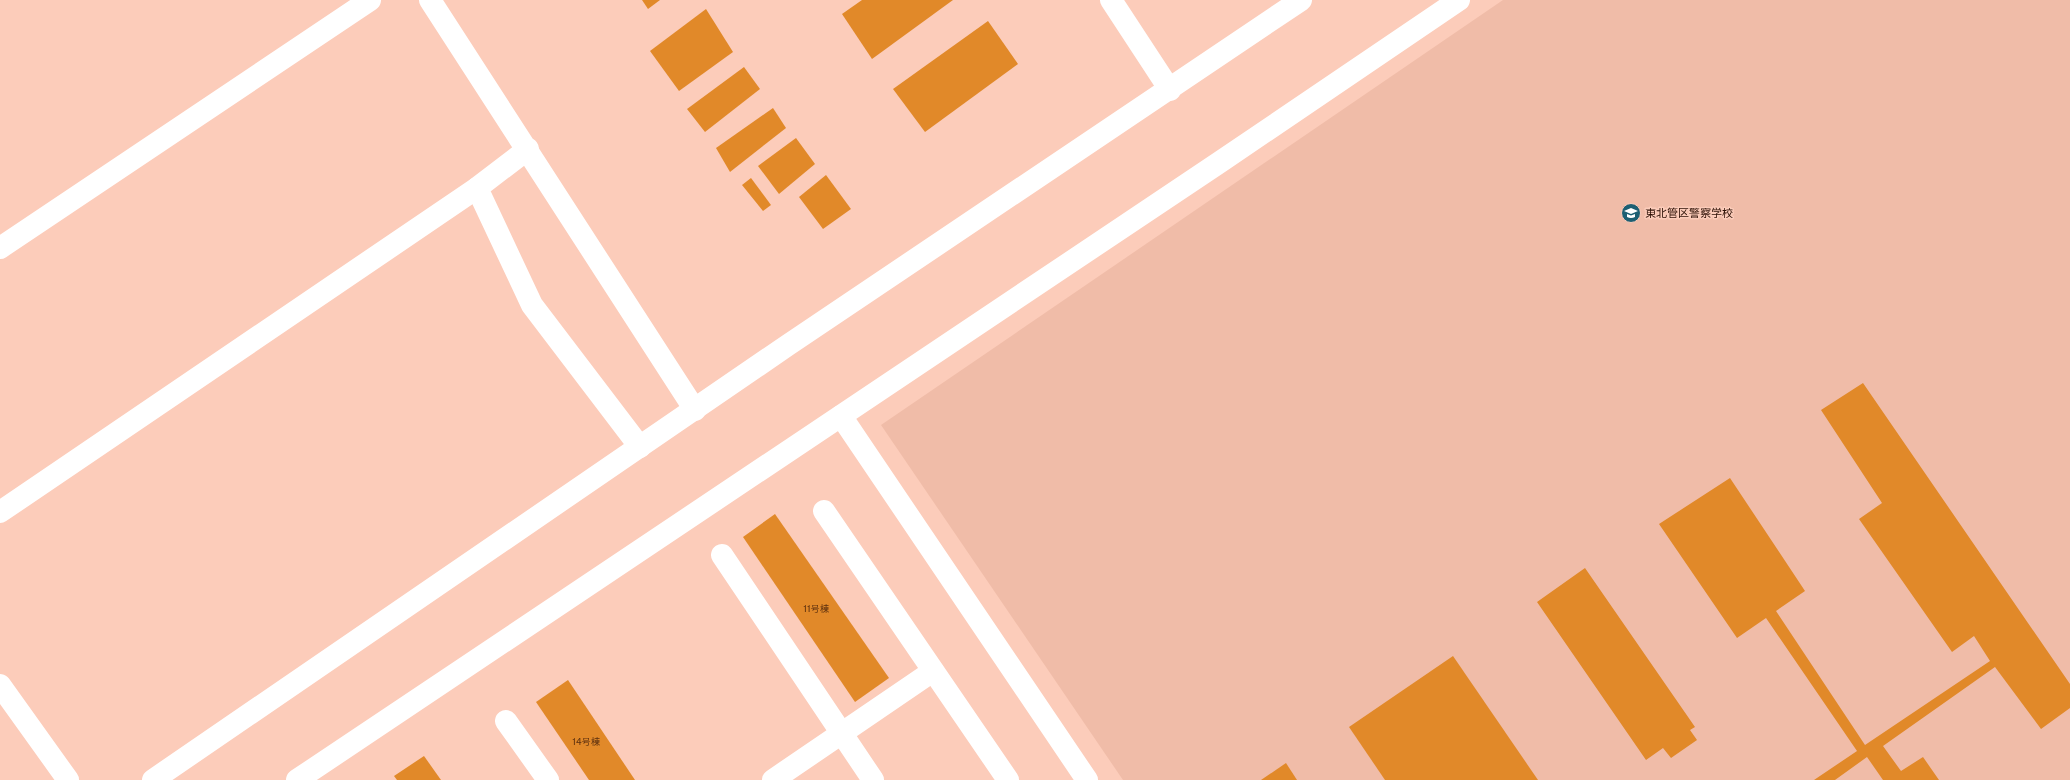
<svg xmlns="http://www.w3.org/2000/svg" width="2070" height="780" font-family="'Public Sans','Noto Sans JP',sans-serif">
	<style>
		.built { fill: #f0bca8 }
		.building { fill: #e18929 }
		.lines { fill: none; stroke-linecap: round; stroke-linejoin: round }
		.minor { stroke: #fff; stroke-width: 22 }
		.labels { text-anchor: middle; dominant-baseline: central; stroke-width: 3; stroke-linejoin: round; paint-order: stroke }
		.number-label { font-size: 9px; fill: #592e0e }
		.poi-label { font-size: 11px; fill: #2c1005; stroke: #fcccba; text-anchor: start }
	</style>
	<rect width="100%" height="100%" fill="#fcccba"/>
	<polygon class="built" points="1503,0 2070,0 2070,780 1123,780 881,425"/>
	<g class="building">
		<polygon points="642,0 660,0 648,9"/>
		<polygon points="862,0 953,0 872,59 842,14"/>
		<polygon points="706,9 733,52 679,91 650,51"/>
		<polygon points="988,21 1018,64 925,132 893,89"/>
		<polygon points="744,67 760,89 705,132 687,109"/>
		<polygon points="773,108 786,128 730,172 716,148"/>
		<polygon points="796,138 815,164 779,194 758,166"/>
		<polygon points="826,175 851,209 823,229 799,197"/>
		<polygon points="751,178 771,205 763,211 742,185"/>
		<polygon points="1863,383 2070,684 2070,708 2041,729 1995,667 1883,746 1901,771 1923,757 1939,780 1883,780 1867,757 1835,780 1814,780 1857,751 1766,618 1737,638 1659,524 1730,478 1805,591 1776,611 1865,745 1990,661 1974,636 1952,652 1859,519 1882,503 1821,410"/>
		<polygon points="775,514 889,678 855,702 743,537"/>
		<polygon points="1585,568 1695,727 1690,730 1697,740 1671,758 1663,748 1646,760 1537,602"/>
		<polygon points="1453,656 1538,780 1385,780 1349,727"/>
		<polygon points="568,680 635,780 589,780 536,702"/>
		<polygon points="424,756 441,780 397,780 394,776"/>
		<polygon points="1286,763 1297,780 1261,780"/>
	</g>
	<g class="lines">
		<g class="minor">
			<polyline points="430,0 695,410"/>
			<polyline points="1111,0 1170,90"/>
			<polyline points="528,149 477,188 532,305 640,447"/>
			<polyline points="0,248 370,0"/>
			<polyline points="841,416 1087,780"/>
			<polyline points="824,511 1008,780"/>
			<polyline points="0,512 477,188"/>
			<polyline points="722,555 873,780"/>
			<polyline points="0,685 68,780"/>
			<polyline points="506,721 548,780"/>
			<polyline points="153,780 788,345 1301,0"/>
			<polyline points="297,780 1220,162 1459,0"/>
			<polyline points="773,780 933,671"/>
		</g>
	</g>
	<defs>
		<symbol id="school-disc" viewBox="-11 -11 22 22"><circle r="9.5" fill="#1d5f73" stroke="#fcccba"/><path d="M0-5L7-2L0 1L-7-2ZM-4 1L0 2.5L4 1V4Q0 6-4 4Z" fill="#fff"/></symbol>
	</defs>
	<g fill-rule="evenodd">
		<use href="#school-disc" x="1620" y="202" width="22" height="22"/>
	</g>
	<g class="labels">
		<g class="number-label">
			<text x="816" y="608">11号棟</text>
			<text x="586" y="741">14号棟</text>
		</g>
		<g class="poi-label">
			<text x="1645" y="213">東北管区警察学校</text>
		</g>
	</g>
</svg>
